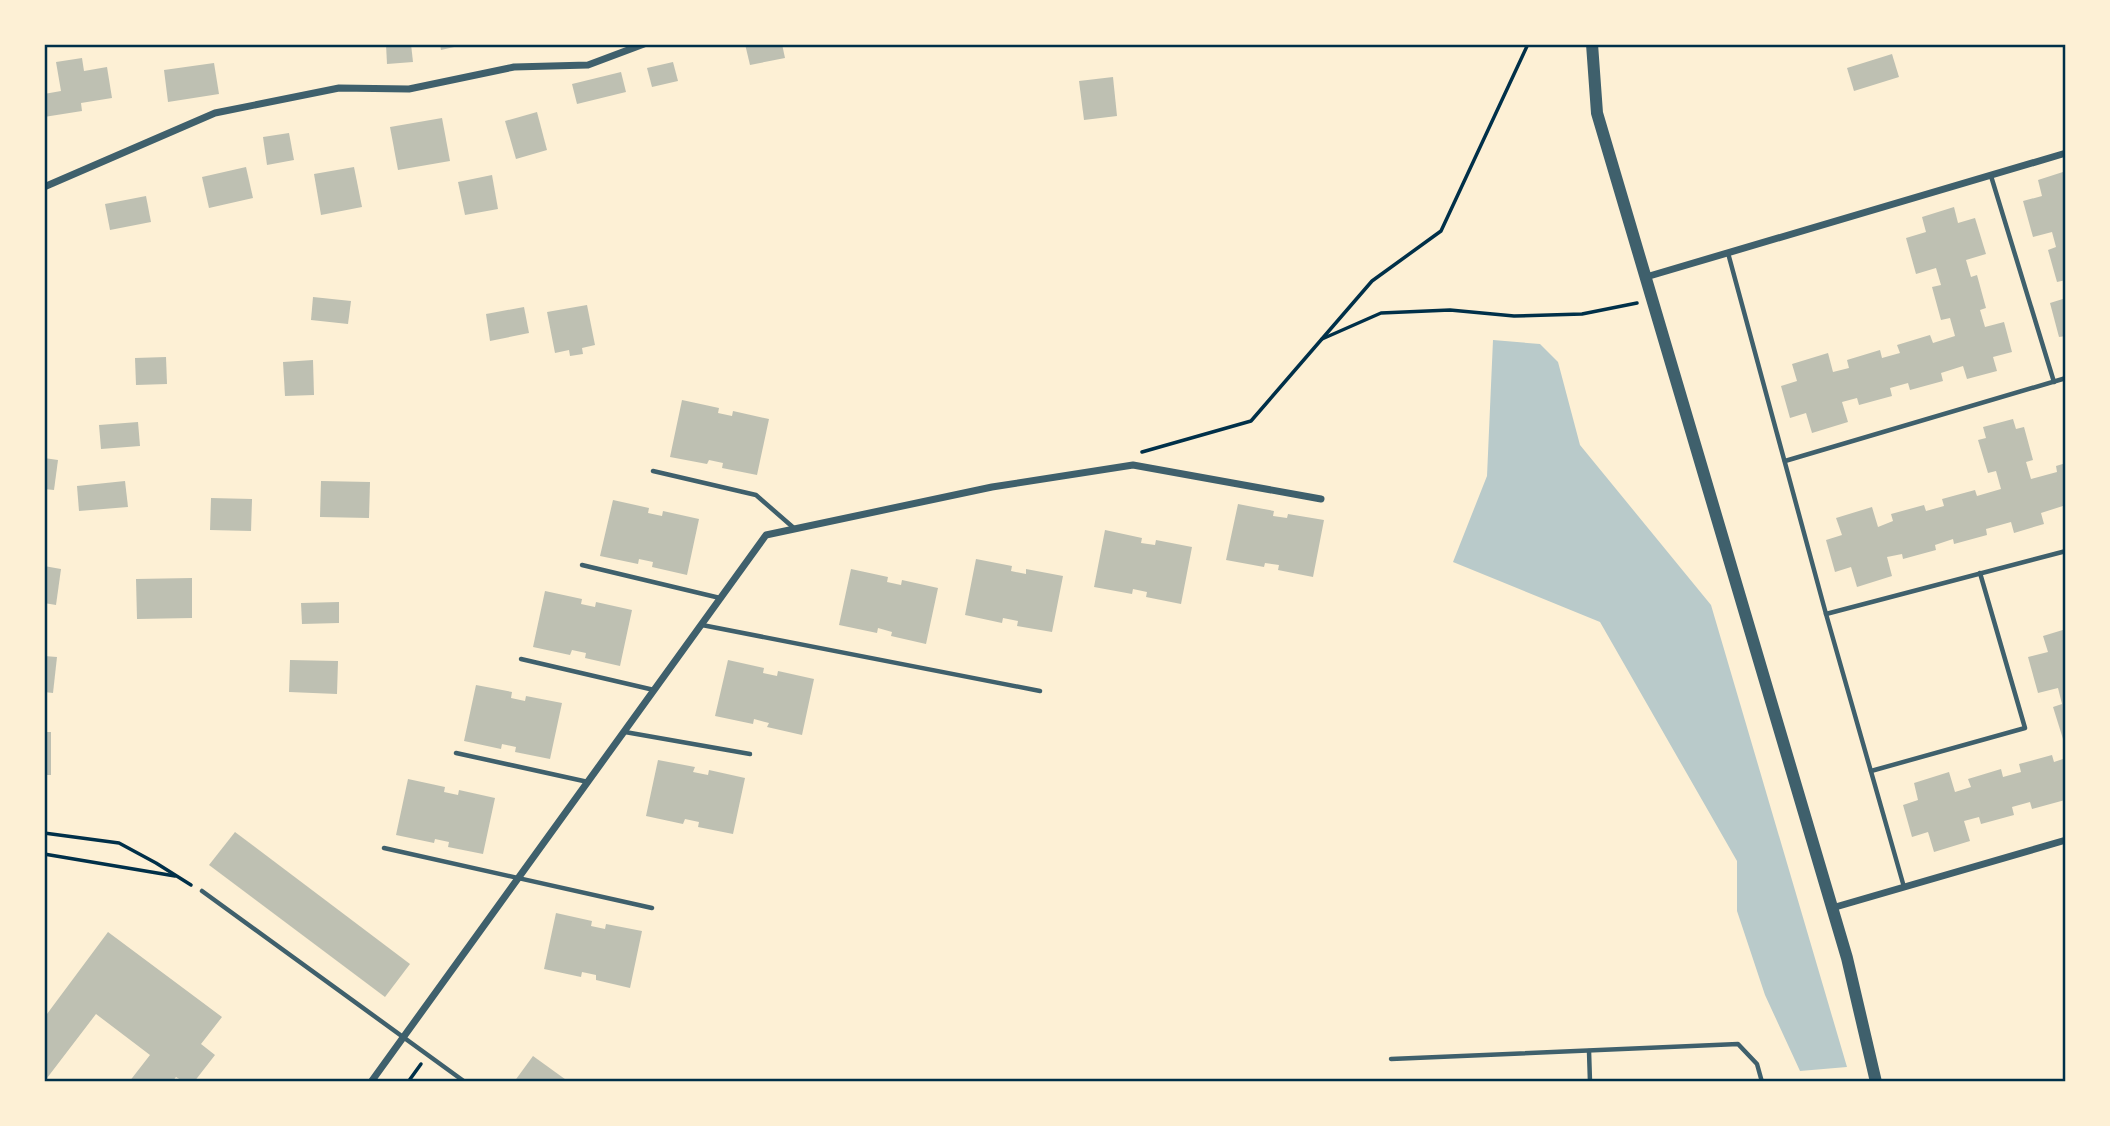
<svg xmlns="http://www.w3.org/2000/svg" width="2110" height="1126" font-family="Helvetica,sans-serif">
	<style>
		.green { fill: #b9caca }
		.building { fill: #bec0b2 }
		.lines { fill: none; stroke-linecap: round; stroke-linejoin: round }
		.path { stroke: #003049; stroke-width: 3.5 }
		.service { stroke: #3f606c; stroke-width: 4.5 }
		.minor { stroke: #3f606c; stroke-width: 7 }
		.tertiary { stroke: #3f606c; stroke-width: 12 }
		.neatline { fill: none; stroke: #003049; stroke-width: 2.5 }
	</style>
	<rect width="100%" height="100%" fill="#fdf0d5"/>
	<polygon class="green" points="1493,340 1540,344 1558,362 1580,445 1711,605 1847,1067 1800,1071 1765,995 1737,911 1737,861 1600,622 1453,562 1487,476"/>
	<g class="building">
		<rect x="310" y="44" width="35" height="3"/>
		<polygon points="386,44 411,44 413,62 387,64"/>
		<polygon points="440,44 463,44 463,45 441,50"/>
		<polygon points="745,44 782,44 785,58 750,65"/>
		<polygon points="1892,54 1899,77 1854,91 1847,68"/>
		<polygon points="82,58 84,71 107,67 112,98 81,103 82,111 44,117 44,94 61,91 56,62"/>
		<polygon points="673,62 678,81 652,87 647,68"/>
		<polygon points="214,63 219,94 168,102 164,70"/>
		<polygon points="621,72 626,92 577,104 572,84"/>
		<polygon points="1113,77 1117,116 1084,120 1079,81"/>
		<polygon points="537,112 547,150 516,159 505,121"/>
		<polygon points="442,118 450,161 398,170 390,127"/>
		<polygon points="289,133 294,160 267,165 263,137"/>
		<polygon points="246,167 253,198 209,208 202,177"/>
		<polygon points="354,167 362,207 321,215 314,174"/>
		<polygon points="2066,171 2066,280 2057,282 2048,250 2056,247 2052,232 2033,237 2023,201 2042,196 2038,180"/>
		<polygon points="492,175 498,209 465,215 458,182"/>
		<polygon points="146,196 151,222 110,230 105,204"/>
		<polygon points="1954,207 1958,223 1975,218 1986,254 1966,260 1971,277 1977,275 1986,308 1980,310 1985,327 2004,322 2012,352 1993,357 1997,371 1967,379 1963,366 1941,373 1943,381 1910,390 1908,383 1890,388 1892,396 1859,405 1857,398 1842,402 1848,422 1812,433 1806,413 1790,418 1781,386 1797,381 1792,364 1828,353 1833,372 1849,368 1847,360 1880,350 1882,358 1900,353 1897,345 1930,335 1933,343 1955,336 1950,318 1941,320 1932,287 1941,285 1936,268 1916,274 1906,238 1926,232 1922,217"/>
		<polygon points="44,249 47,249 46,271 44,271"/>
		<polygon points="313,297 351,301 348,324 311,320"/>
		<polygon points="2066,298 2066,336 2059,337 2050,303"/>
		<polygon points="587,305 595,345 582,348 583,354 570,356 569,350 555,353 547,312"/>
		<polygon points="524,307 529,333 490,341 486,314"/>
		<polygon points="166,357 167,384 136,385 135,358"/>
		<polygon points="313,360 314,395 285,396 283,362"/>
		<polygon points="682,400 719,408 718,413 732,416 733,411 769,419 757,475 722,468 723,463 709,460 707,464 670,457"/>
		<polygon points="2013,419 2016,429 2024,427 2033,460 2026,462 2031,479 2057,472 2056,466 2066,463 2066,505 2041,513 2044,524 2014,533 2011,522 1986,529 1987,535 1954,544 1953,539 1935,545 1936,550 1903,559 1902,554 1887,557 1892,576 1857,587 1851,567 1835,572 1826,540 1842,535 1836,518 1872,507 1878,527 1893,521 1891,514 1924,505 1926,511 1944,506 1942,499 1975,490 1977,496 2001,489 1996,471 1988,473 1978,440 1986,438 1983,427"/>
		<polygon points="138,422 140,446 101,449 99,425"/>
		<polygon points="44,458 58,460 54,490 44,489"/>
		<polygon points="125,481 128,507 79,511 77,486"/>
		<polygon points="321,481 370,482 369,518 320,517"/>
		<polygon points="211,498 252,499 251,531 210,530"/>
		<polygon points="613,500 649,508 648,513 662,516 663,511 699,519 687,575 652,567 653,562 639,559 638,564 600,556"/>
		<polygon points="1238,504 1274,511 1273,516 1287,518 1288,514 1324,520 1313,577 1278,570 1279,565 1265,563 1264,567 1226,560"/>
		<polygon points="1105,530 1142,538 1141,543 1155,545 1156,540 1192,547 1181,604 1146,597 1147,592 1133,589 1132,594 1094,587"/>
		<polygon points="976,559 1012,566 1011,571 1026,574 1026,569 1063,576 1052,632 1017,626 1018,621 1003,618 1002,623 965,615"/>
		<polygon points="44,566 61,569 56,605 44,603"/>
		<polygon points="851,569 888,577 887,582 901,585 902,580 938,588 926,644 891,636 892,632 878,628 877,633 839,625"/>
		<polygon points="192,578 192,618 137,619 136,579"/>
		<polygon points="545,591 582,599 581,604 595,607 596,602 632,610 620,666 585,658 586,653 572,650 570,655 533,647"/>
		<polygon points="339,602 339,623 302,624 301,603"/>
		<polygon points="2066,629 2066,739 2063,739 2053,707 2062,704 2058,688 2038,693 2028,657 2048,652 2043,636"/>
		<polygon points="44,656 57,657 53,693 44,692"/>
		<polygon points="290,660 338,661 337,694 289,692"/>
		<polygon points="728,660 764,668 763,673 777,676 778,671 814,679 802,735 767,727 769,723 754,719 753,724 715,716"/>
		<polygon points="476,685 512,692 511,698 525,701 526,696 562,703 550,759 515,752 516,747 502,744 501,749 464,741"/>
		<rect x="44" y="732" width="7" height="43"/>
		<polygon points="2052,755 2054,762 2066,758 2066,791 2063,792 2065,800 2032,809 2030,802 2012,807 2014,815 1981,824 1979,817 1964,821 1970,841 1934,852 1928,832 1912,837 1903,805 1918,800 1914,783 1949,772 1955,792 1971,787 1968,779 2001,769 2003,777 2021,772 2019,764"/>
		<polygon points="658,760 695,767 693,772 708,775 709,770 745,778 733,834 698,827 699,822 685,819 683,824 646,816"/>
		<polygon points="408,779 445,787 444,792 458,795 459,790 495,798 483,854 448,847 449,842 435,839 434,843 396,835"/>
		<polygon points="235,832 410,964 385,997 209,865"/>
		<polygon points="556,913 592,921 591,926 605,929 606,924 642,931 630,988 596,980 596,975 582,972 581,977 544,969"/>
		<polygon points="108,932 222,1017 201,1044 215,1055 194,1082 184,1082 176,1077 172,1082 129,1082 150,1055 96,1014 44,1082 44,1018"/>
		<polygon points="533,1056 569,1082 514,1082"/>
	</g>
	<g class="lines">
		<g class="path">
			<polyline points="1322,339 1381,313 1450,310 1514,316 1582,314 1637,303"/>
			<polyline points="1142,452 1251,421 1372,281 1441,231 1528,44"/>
			<polyline points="44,833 119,843 156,863 191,885"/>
			<polyline points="44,854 175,876"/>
			<polyline points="408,1082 421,1064"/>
		</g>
		<g class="service">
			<polyline points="1991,176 2054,382"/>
			<polyline points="1728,253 1826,614 2066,551"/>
			<polyline points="1785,461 2066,378"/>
			<polyline points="653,471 756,495 795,529"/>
			<polyline points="582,565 720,598"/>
			<polyline points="1826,614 1904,887"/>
			<polyline points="702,625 1040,691"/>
			<polyline points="521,659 654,690"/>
			<polyline points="625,732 750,754"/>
			<polyline points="456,753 588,782"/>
			<polyline points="1871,771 2025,728 1980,573"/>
			<polyline points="384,848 652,908"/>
			<polyline points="202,891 465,1082"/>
			<polyline points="1589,1051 1590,1082"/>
			<polyline points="1391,1059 1738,1044 1757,1064 1762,1082"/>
		</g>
		<g class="minor">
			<polyline points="44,187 215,113 339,88 409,89 514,67 588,65 644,44"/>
			<polyline points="1646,277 2066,153"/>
			<polyline points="1832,908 2066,840"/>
			<polyline points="371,1082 766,535 992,487 1133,465 1321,499"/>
		</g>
		<polyline class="tertiary" points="1592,44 1597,113 1847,958 1876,1082"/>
	</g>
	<rect width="2110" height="1126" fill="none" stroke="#fdf0d5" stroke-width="91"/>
	<rect x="46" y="46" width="2018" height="1034" class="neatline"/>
</svg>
